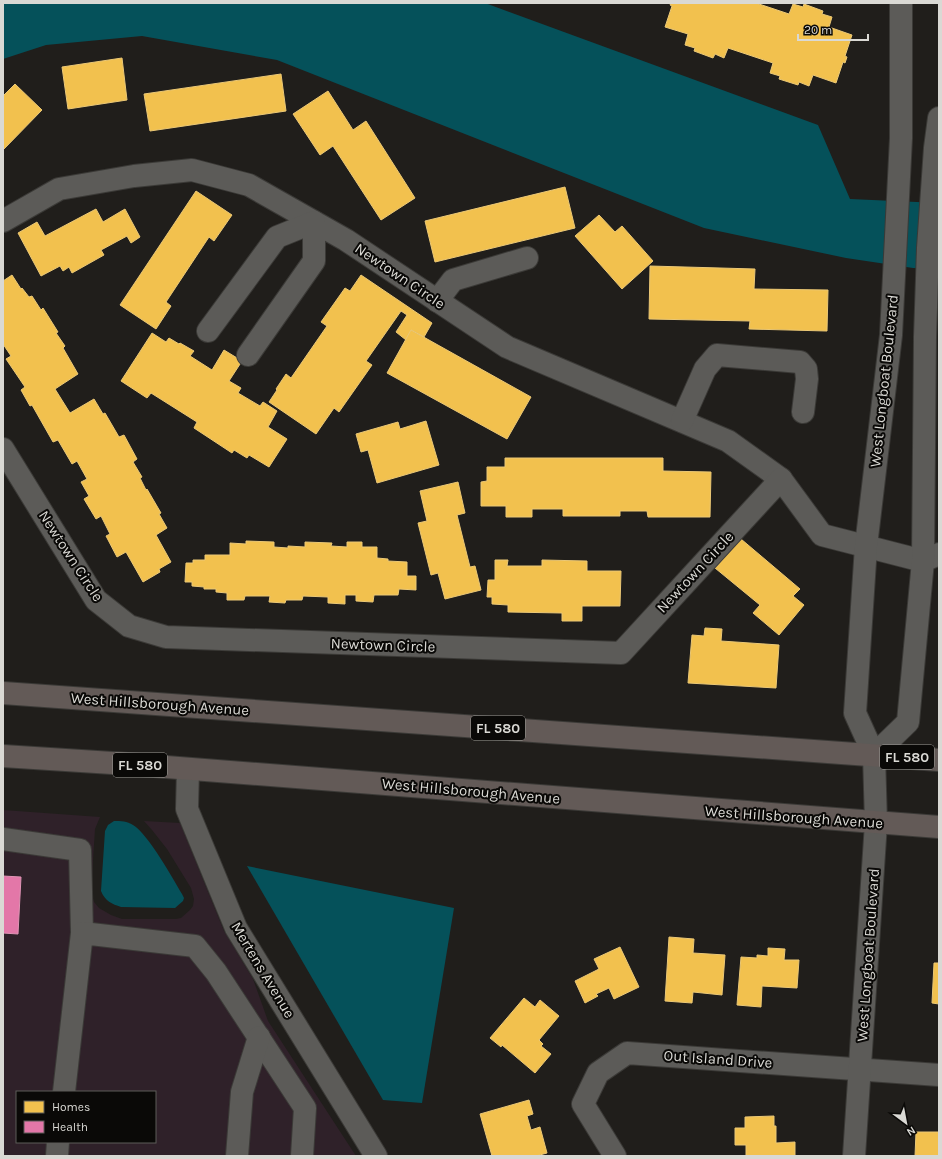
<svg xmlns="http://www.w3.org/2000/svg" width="942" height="1159" font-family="Karla,sans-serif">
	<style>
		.commercial { fill: #2f2129; fill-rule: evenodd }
		.water { fill: #05515a }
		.homes { fill: #f2c14e; stroke: #ebc876 }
		.health { fill: #e377a8; stroke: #e094b5 }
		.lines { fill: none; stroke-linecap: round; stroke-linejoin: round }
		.minor-casing { stroke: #3b3a37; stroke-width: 24 }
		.major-casing { stroke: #3b3a37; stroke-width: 24 }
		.minor { stroke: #5c5b58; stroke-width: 22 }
		.major { stroke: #635a57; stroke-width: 22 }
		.labels { text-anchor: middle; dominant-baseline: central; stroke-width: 4; stroke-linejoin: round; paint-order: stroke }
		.shield { fill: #0a0907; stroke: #9c9b96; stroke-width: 1 }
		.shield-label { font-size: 14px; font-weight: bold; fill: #dad9d4 }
		.street-label { font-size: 15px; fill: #dad9d4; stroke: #0a0907 }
	</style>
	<rect width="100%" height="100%" fill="#201e1b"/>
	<path class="commercial" d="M3,810L100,817L95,829L91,892L94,902L99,908L111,915L122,919H176L181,918L190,910L193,906L194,899L191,888L167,849L152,830L144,821L180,823L224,931L253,979L268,1021L356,1156H3ZM17,1092H155V1142H17Z"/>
	<g class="water">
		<polygon points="3,3 485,3 818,125 850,199 939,203 939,269 913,268 846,258 704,228 277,60 142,36 46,45 3,59"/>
		<path d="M114,821C121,821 127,821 133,825C148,834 172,877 182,894L184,898L183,901L175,908L121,907C112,904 105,901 101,891L105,831L108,825Z"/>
		<polygon points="247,866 454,908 422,1103 383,1100"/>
	</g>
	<g class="homes">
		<polygon points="671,3 756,3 789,14 793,4 803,7 804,4 823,11 822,14 832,17 829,27 852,35 845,56 847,57 845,63 843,62 836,83 813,75 809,86 799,82 798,85 779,79 780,76 770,73 773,63 728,48 724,58 715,54 713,58 694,51 695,48 685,45 688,34 665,27 672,6 670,5"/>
		<polygon points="122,58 127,100 68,109 62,67"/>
		<polygon points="281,74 286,111 150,131 144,94"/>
		<polygon points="15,84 42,110 3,150 3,96"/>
		<polygon points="328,91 353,130 366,121 415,198 381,220 333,146 320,155 293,114"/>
		<polygon points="565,187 575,228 435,262 425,221"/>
		<polygon points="196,191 232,215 214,241 209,237 166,302 171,306 156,329 120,305"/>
		<polygon points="96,209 103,222 125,209 140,237 131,243 127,236 101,250 104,255 72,273 69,267 63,271 60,266 41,276 18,233 37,222 45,236"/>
		<polygon points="599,215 615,232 622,226 653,261 622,289 575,236"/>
		<polygon points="650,266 755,269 754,289 828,290 827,331 749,329 750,321 649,319"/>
		<polygon points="12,275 21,289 22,288 29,297 32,296 41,310 43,308 58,332 56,333 65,346 63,348 78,374 55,389 70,413 94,399 103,414 105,413 119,437 124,435 137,459 133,462 142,477 140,478 146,490 147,489 161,513 159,514 167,528 156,535 171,562 159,569 160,572 143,582 126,552 117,557 106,536 110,534 101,516 96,519 84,499 89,496 81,482 87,479 77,461 72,464 58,440 53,442 32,405 30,406 21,390 25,387 6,359 11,356 3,344 3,281"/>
		<polygon points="361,275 432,323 424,337 411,330 406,340 396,332 407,315 401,311 366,361 372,365 339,412 334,408 316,434 269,402 277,390 276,389 286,374 291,378 327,326 321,322 345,288 350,291"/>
		<polygon points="411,330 531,397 507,439 387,373"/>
		<polygon points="152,333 166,342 169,338 179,344 180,343 194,351 190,356 212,370 224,350 242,361 229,381 241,388 238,393 260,406 263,402 277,411 268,427 287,439 269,467 249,455 247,458 234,450 232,453 194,428 197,422 151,393 147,398 121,381"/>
		<polygon points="426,421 439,465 377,483 368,450 361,452 356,434 398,422 400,429"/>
		<polygon points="505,458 663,458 663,471 711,472 710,517 648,517 647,511 620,511 620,516 563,516 563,509 532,509 532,517 506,517 506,506 481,506 481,482 487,481 487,467 505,467"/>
		<polygon points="458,482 465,513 457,515 470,567 475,566 481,590 445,599 438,573 431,575 418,523 427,521 420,491"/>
		<polygon points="741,539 800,589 793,596 804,605 779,635 753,613 760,605 715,568"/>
		<polygon points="246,541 274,542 274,547 288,548 288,546 305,547 305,542 332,543 331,546 347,547 347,542 362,542 362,547 377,547 377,558 388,559 388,561 407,562 407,576 416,576 416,590 399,589 398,595 374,595 373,602 356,601 356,595 345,595 345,604 328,603 328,597 303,596 302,600 286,600 285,603 269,602 270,596 245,596 244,600 227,600 227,593 216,592 216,589 204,589 204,587 192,586 192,582 185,582 186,563 193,563 193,560 205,560 205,555 230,555 230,543 246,544"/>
		<polygon points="495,560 508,560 507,566 542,566 542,560 587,561 587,571 621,571 620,606 582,606 582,621 562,621 562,613 508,612 508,605 492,604 492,597 487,597 488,580 495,580"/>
		<polygon points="705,628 722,629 721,641 779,645 776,688 688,683 692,635 704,636"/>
		<polygon points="669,937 694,939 693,953 725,955 722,995 693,992 692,1003 665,1001"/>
		<polygon points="620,947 639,987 614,999 609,988 596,994 598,996 585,1003 575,981 599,969 594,959"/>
		<polygon points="768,948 785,949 784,960 799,960 797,988 762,986 761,1007 737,1005 741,957 757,958 757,955 768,956"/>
		<polygon points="934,963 939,963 939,1004 932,1003"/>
		<polygon points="524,998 535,1007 540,1000 559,1016 539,1040 543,1044 541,1046 551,1054 535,1073 502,1045 501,1047 490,1038"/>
		<polygon points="529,1100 533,1114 527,1116 531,1130 540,1127 547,1153 536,1156 492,1156 480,1114"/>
		<polygon points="774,1116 774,1126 776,1126 776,1143 795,1142 795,1156 746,1156 746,1145 735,1145 735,1128 745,1128 745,1117"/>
		<polygon points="916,1132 939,1132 939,1156 915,1156"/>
	</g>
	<polygon class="health" points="3,876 21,877 18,934 3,933"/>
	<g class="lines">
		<defs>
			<g id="minor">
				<polyline points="3,221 59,189 134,176 192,170 249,185 346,240 507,347 728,441 781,479"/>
				<polyline points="437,301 453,280 527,258"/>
				<polyline points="208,331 277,237 314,222 314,261 248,355"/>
				<polyline points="682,421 705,369 717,355 800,362 806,369 807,379 803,412"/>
				<polyline points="3,449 96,600 129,626 166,637 621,653 781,479 822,535 923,561 939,554"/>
				<polyline points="874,755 908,722 923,561 925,337 928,248 935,148 939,118"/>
				<polyline points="188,769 187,809 236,928 376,1156"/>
				<polyline points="3,839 80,850 82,933"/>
				<polyline points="64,1092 82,933 195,946 216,972 305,1108 302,1156"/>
				<polyline points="57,1156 58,1142"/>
				<polyline points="237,1156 242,1092 259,1037"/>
				<polyline points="615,1156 583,1104 598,1073 627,1053 939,1075"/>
				<polyline points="854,1156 876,823 874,755 855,713 866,546 891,335 901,138 901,3"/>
			</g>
			<g id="major">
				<polyline points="3,693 939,760"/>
				<polyline points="3,756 128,764 939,827"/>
			</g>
		</defs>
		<use href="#minor" class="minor-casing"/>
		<use href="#major" class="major-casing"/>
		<use href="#minor" class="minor"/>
		<use href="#major" class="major"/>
	</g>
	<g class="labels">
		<g class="shield">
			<rect x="471" y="716" width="54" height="24" rx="3"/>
			<rect x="880" y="745" width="54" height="24" rx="3"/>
			<rect x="113" y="753" width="54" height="24" rx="3"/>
		</g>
		<g class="shield-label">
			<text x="498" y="728">FL 580</text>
			<text x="907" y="757">FL 580</text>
			<text x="140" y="765">FL 580</text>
		</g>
		<g class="street-label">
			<text transform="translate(400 276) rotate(34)">Newtown Circle</text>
			<text transform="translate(884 381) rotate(-84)">West Longboat Boulevard</text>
			<text transform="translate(71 556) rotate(57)">Newtown Circle</text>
			<text transform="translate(695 572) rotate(-47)">Newtown Circle</text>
			<text transform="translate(383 645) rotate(2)">Newtown Circle</text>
			<text transform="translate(160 704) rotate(4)">West Hillsborough Avenue</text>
			<text transform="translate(471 791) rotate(5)">West Hillsborough Avenue</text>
			<text transform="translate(794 817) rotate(4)">West Hillsborough Avenue</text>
			<text transform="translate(868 955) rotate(-86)">West Longboat Boulevard</text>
			<text transform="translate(263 970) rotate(59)">Mertens Avenue</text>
			<text transform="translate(718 1059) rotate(4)">Out Island Drive</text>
		</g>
	</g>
	<rect width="942" height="1159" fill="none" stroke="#dad9d4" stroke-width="8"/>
	<rect x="16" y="1091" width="140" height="52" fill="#0a0907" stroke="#5d5c59"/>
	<rect x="24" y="1101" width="20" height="12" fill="#f2c14e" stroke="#5d5c59"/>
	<text x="52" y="1111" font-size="12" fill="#dad9d4">Homes</text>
	<rect x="24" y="1121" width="20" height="12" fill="#e377a8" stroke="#5d5c59"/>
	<text x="52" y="1131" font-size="12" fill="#dad9d4">Health</text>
	<g transform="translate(906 1123) rotate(148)" stroke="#0a0907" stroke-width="3" paint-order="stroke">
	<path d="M0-3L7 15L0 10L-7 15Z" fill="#dad9d4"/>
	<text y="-6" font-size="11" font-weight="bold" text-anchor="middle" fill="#dad9d4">N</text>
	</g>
	<path d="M798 34v6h70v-6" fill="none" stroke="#dad9d4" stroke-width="2"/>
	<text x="804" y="34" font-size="12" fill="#dad9d4" stroke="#0a0907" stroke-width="3" paint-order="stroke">20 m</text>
</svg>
